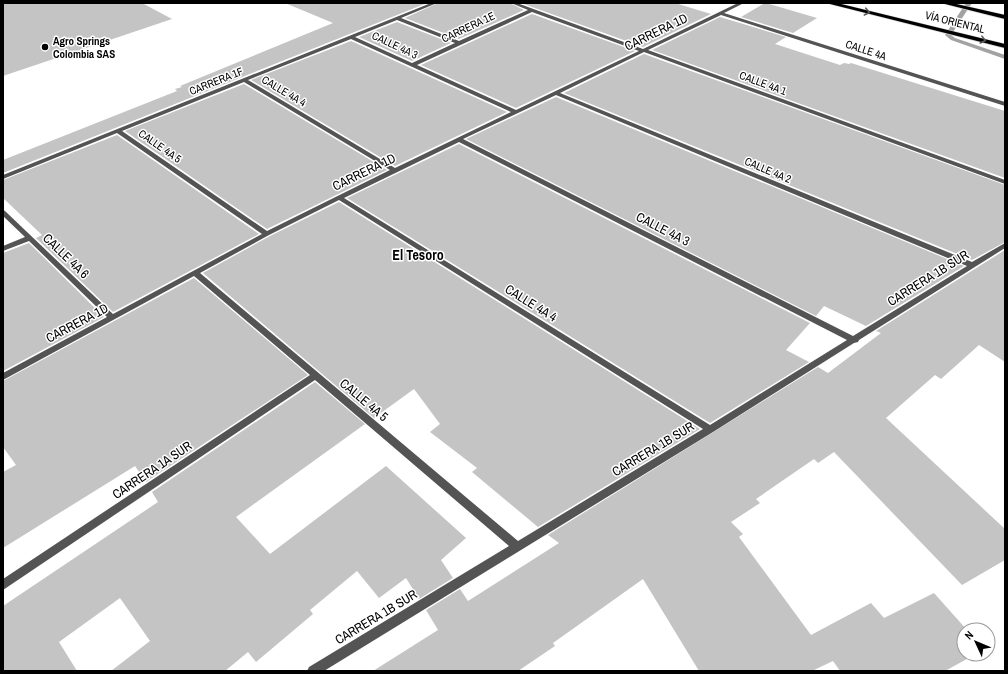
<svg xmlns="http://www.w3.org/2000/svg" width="1008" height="674" font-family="'Archivo Narrow',sans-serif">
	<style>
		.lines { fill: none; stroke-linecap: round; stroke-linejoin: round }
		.stream { fill: #a2a2a2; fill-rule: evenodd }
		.building { fill: #c4c4c4 }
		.trunk-casing { stroke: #dbdbdb; stroke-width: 1 }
		.minor { fill: #545454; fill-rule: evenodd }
		.trunk { fill: #000; fill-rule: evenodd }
		.oneway { stroke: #595959 }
		.poi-dot { fill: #000; stroke: #fff; stroke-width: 1.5 }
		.labels { text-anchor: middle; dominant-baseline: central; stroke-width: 3; stroke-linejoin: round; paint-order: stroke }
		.far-street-label { font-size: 11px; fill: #000; stroke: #fff }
		.far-poi-label { font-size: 11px; font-weight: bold; fill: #000; stroke: #fff; text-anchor: start }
		.street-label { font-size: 13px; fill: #000; stroke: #fff }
		.neighbourhood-label { font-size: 14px; font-weight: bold; fill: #000; stroke: #fff }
	</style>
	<rect width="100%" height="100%" fill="#fff"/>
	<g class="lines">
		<polygon class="stream" points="966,3 972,3 951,35 955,38 1005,55 1005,59 951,40 945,35"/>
	</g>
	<g class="building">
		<polygon points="3,3 142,3 172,19 3,76"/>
		<polygon points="285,3 427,3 3,173 3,160 177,91 175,89 182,87 180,86 333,23"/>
		<polygon points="438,3 510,3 524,10 459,39 405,18"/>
		<polygon points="521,3 675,3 711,14 643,47"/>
		<polygon points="765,3 766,3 817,18 793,33 741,17"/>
		<polygon points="532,14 635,51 516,108 421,65"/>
		<polygon points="720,17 786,37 775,44 840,65 844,63 849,64 851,63 1005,111 1005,178 652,50"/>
		<polygon points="397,22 451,43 412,61 359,37"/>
		<polygon points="351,41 507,112 395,166 251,80"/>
		<polygon points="644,54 1005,185 1005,242 972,260 564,93"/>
		<polygon points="244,84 387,170 267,229 125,131"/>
		<polygon points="556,97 964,266 866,326 824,306 816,316 466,139"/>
		<polygon points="117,135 259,234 113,312 36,238 42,235 3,198 3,180"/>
		<polygon points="459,144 810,323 786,350 809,362 710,423 347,198"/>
		<polygon points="339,202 700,429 538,527 472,472 477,468 430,432 440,424 414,389 374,418 203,273 270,236"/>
		<polygon points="29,243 104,317 3,371 3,253"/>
		<polygon points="1005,250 1005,362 979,345 941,379 935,375 886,418 1005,529 1005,560 962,585 834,452 818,463 814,459 756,499 760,503 731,522 743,534 739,537 811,635 871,603 884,618 934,593 967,630 964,630 964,654 976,654 945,671 840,671 833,661 812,671 699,671 643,579 553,643 555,646 518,671 373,671 438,630 426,610 460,589 468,601 559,543 548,535 818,367 828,373 881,333 876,331"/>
		<polygon points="194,278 308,375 146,482 135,466 3,548 3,472 16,465 3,447 3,381"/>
		<polygon points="315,382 365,424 236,517 270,554 386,466 466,538 441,560 453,578 419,599 406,578 379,598 357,571 310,610 313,614 256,662 248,652 225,671 111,671 150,641 120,598 59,642 77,671 3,671 3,606 158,502 152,492"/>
	</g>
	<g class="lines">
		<defs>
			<g id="trunk">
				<polygon points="826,3 837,3 1005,44 1005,48"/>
				<polygon points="941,3 952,3 1005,15 1005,19"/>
			</g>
		</defs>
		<use href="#trunk" class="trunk-casing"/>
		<path class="minor" d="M431,3H437L401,18L459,41L528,10L511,3H517L643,49L738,3H744L724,13L1005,102V106L721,15L648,50L1005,180V184L644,52L560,93L972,262L1005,243V248L859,340L858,342L854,343L713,432L324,671H307L309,667L509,546L315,380L3,590V579L310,375L194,276L3,380V373L107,317L29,241L3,251V246L25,237L3,216V210L5,211L113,314L262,234L117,133L3,179V175ZM532,12L639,51L516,110L417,65ZM397,20L455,43L412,63L355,37ZM351,39L511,112L395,168L248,80ZM244,82L390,170L267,231L122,131ZM556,95L967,266L853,336L463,139ZM459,142L847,340L710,425L344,198ZM339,200L703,429L518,541L200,273L269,235Z"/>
		<use href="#trunk" class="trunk"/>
	</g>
	<defs><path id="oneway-chevron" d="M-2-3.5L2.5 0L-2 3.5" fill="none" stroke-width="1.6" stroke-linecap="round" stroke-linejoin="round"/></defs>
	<g class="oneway">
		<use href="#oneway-chevron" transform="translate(867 12) rotate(13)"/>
		<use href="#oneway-chevron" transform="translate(983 40) rotate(14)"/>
	</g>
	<circle class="poi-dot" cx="45" cy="47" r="4"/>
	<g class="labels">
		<g class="far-street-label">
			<text transform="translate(955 22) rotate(14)">VÍA ORIENTAL</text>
			<text transform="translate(468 27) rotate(-25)">CARRERA 1E</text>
			<text transform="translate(395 45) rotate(25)">CALLE 4A 3</text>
			<text transform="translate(866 50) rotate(18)">CALLE 4A</text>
			<text transform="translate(216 81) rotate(-22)">CARRERA 1F</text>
			<text transform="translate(763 83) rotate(20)">CALLE 4A 1</text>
			<text transform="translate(284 91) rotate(31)">CALLE 4A 4</text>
			<text transform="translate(160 146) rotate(35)">CALLE 4A 5</text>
			<text transform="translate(768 170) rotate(23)">CALLE 4A 2</text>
		</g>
		<g class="far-poi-label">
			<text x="53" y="41">Agro Springs<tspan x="53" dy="13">Colombia SAS</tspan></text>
		</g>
		<g class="street-label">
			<text transform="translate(656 32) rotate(-26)">CARRERA 1D</text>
			<text transform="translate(364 172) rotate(-26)">CARRERA 1D</text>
			<text transform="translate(663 229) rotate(27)">CALLE 4A 3</text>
			<text transform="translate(66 256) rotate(44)">CALLE 4A 6</text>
			<text transform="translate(928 278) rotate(-32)">CARRERA 1B SUR</text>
			<text transform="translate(531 303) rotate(32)">CALLE 4A 4</text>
			<text transform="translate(77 323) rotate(-28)">CARRERA 1D</text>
			<text transform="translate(364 400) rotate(40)">CALLE 4A 5</text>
			<text transform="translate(653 449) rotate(-31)">CARRERA 1B SUR</text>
			<text transform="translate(152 470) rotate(-34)">CARRERA 1A SUR</text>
			<text transform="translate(376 617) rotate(-31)">CARRERA 1B SUR</text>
		</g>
		<g class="neighbourhood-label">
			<text x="418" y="255">El Tesoro</text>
		</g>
	</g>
	<rect width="1008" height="674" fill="none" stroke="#000000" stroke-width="8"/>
	<g transform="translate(976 642) rotate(314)"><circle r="19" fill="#ffffff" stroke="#999999"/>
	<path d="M0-3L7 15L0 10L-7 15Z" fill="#000000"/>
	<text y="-6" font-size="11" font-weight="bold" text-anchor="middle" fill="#000000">N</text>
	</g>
</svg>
